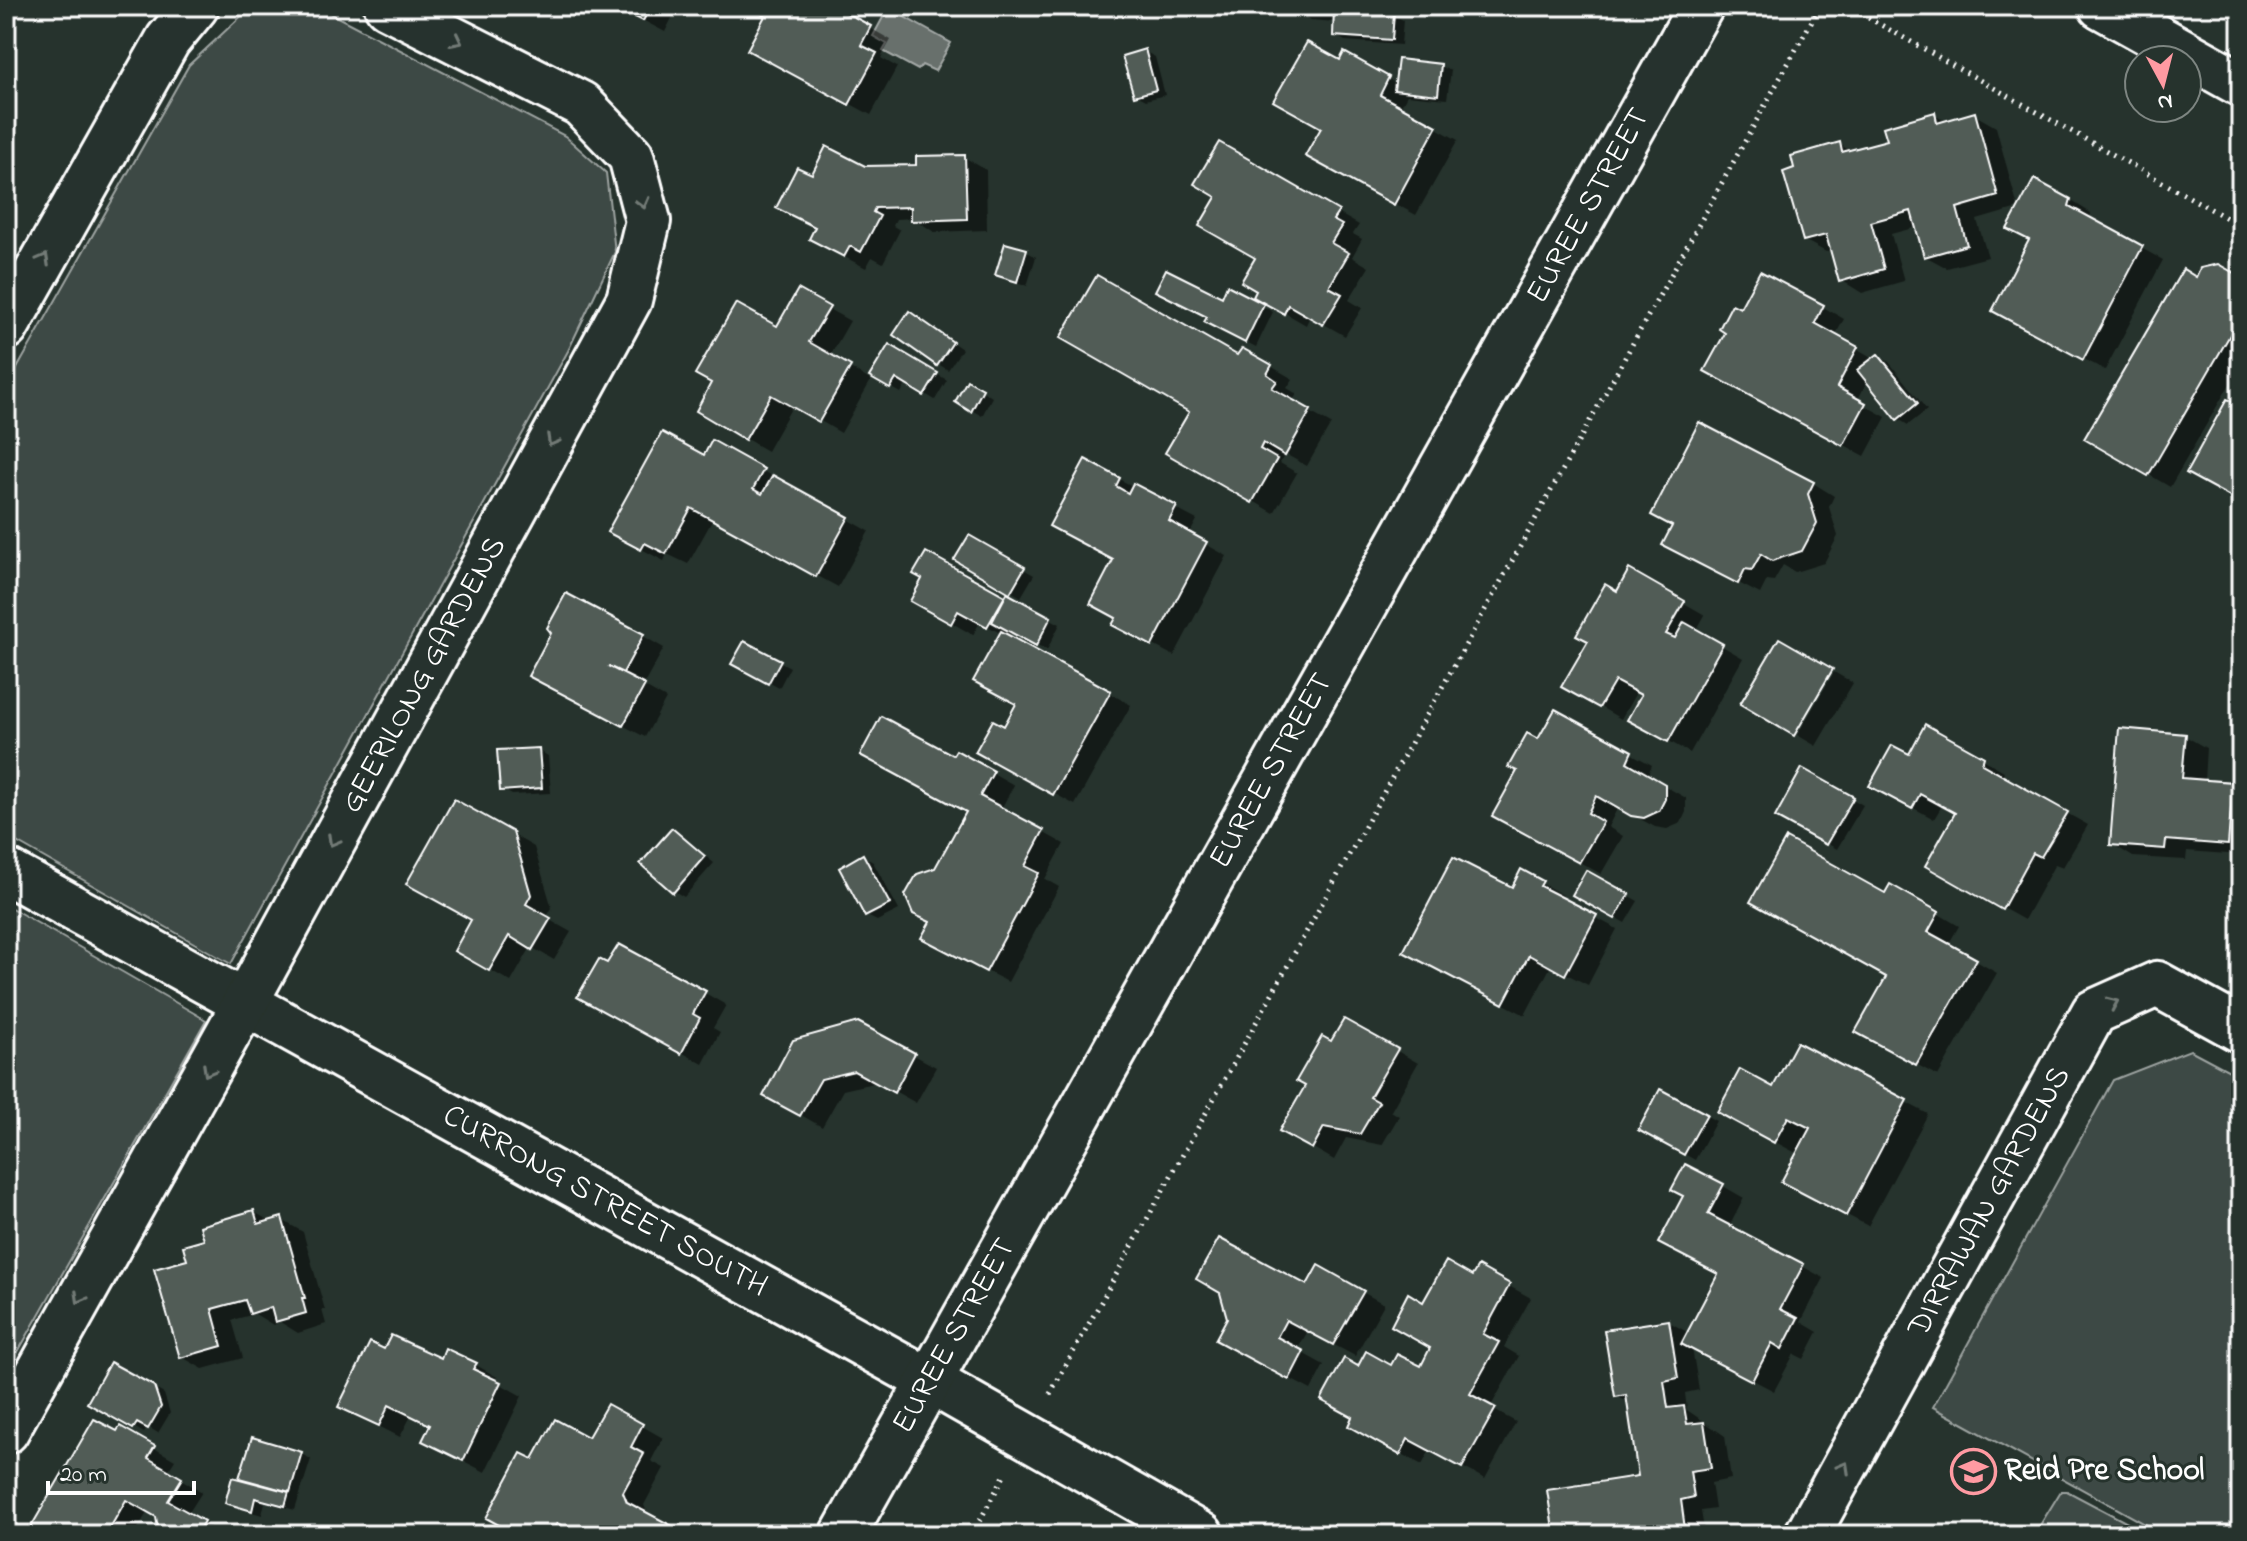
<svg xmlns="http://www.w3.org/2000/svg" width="2247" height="1541" font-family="'Indie Flower',sans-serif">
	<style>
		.green { fill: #3e4944; stroke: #9ea4a2; stroke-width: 2 }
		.water { fill: #67706c; stroke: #a4a9a7; stroke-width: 2 }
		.shadow { fill: #0007; fill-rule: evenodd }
		.building { fill: #515c57; stroke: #fff; stroke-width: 2 }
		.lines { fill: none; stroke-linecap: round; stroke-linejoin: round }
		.minor-casing { stroke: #fff; stroke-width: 50 }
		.path { stroke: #fff; stroke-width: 5; stroke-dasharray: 2 6; stroke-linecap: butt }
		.minor { stroke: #26332d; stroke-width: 44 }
		.oneway { stroke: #727a76 }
		.labels { text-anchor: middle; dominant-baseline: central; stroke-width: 6; stroke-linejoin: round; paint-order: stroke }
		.street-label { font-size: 32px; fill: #fff; stroke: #26332d }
		.poi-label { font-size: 32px; font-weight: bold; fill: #fff; stroke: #26332d; text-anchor: start }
	</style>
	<rect width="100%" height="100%" fill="#26332d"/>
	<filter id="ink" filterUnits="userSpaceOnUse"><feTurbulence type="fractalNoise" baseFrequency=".0125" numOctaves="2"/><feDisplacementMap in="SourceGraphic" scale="16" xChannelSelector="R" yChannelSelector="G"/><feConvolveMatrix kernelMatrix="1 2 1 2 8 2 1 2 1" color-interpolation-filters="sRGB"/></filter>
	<g filter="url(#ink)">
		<g class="green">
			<polygon points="252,6 297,6 324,10 565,136 606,173 615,252 568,351 231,964 6,836 6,388 189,65"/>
			<polygon points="6,905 206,1020 6,1373"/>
			<polygon points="2190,1050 2241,1077 2241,1535 2165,1535 1933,1407 2113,1080"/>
			<polygon points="2061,1491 2067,1491 2150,1535 2034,1535"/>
		</g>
		<polygon class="water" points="888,8 951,43 935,71 922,65 918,70 883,51 887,44 873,36"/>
		<g class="shadow">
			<polygon points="616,6 678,6 665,32"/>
			<polygon points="748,6 845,6 842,12 891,40 881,58 897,67 871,115 771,61 767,16"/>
			<polygon points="1290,6 1371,6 1373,13 1393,15 1403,20 1401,45 1345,41 1335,35 1335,22 1311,20"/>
			<polygon points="1144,51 1155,57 1165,95 1146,100 1135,94"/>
			<polygon points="1345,55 1397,84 1440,66 1451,71 1447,99 1407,95 1400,108 1458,140 1416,215 1329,168 1324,127"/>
			<polygon points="1934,115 1948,122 1975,115 1996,127 2018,208 1977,220 1988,257 1947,268 1925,256 1917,227 1891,234 1904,281 1862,293 1841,280 1832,251 1826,252 1804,240 1839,144 1852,152 1889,142"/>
			<polygon points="1219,145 1359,225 1353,234 1362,239 1352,257 1369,267 1349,300 1362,308 1345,336 1310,316 1306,325 1256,296 1259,290 1258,257 1219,196"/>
			<polygon points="964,157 986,170 987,230 934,232 913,218 896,219 893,226 900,230 883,263 872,257 866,268 833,251 817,228 813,177 865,168 918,166"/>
			<polygon points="2070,200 2091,213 2090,220 2163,260 2105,370 2015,323 2032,241"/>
			<polygon points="1026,251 1036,257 1027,286 997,274"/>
			<polygon points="2218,266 2241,279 2241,365 2170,487 2087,438"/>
			<polygon points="1228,288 1273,312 1256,347 1217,327 1223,300"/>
			<polygon points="798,292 850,321 830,356 870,380 890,347 947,380 935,400 907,383 901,393 873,377 841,433 793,405 767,451 698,411 778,329"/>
			<polygon points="1823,307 1844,319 1835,336 1875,359 1878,356 1889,362 1927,410 1908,425 1898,419 1868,380 1857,401 1886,417 1865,456 1728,383 1741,311"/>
			<polygon points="920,320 962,349 948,370 938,364"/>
			<polygon points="1243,350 1293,379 1287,388 1297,394 1292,402 1331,424 1307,466 1285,454 1280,463 1297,473 1274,513 1168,452"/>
			<polygon points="968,382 992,397 982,416 957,402"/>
			<polygon points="713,443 869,531 838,587 713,519 688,564 667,554 664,561 630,543 704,458"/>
			<polygon points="1119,479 1197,520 1189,535 1227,556 1174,656 1136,636 1118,618 1115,560 1073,538"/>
			<polygon points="1813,483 1834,496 1829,507 1838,536 1824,563 1795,572 1783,565 1774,581 1767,580 1760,594 1686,556"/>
			<polygon points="970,538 1034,575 1021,597 957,559"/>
			<polygon points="927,554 1006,599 1008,596 1060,624 1047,650 1012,632 1009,637 1131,705 1075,805 978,751 1005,728 1019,704 1002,634 980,622 973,635 912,600 924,579"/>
			<polygon points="1630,572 1705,615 1696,631 1743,658 1690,753 1630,719 1643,695 1637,691 1621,719 1564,686"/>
			<path d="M643,636L664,648L643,686L666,699L645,737L552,688ZM608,662L625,671L624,672L606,668Z"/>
			<polygon points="745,643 790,667 779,688 734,663"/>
			<polygon points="1834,672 1853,683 1816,746 1797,735"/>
			<polygon points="1556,712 1652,765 1647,776 1686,798 1686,812 1681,823 1667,829 1655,827 1618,807 1608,827 1623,836 1601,874 1516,827 1539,741"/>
			<polygon points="1926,727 2004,771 2002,777 2088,825 2063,867 2055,864 2024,920 1927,866 1957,813 1943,804 1934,819 1893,797 1910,757"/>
			<polygon points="2185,736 2206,748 2204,781 2232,783 2241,789 2241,855 2187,851 2186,860 2133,857 2112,844"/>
			<polygon points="538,750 548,756 551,793 512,795 502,789"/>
			<polygon points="957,753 1014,785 1001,809 1064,844 1045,879 1059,887 1008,982 945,950 932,922 937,869 968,812 954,758"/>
			<polygon points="1803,771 1863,805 1837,849 1778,816"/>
			<polygon points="455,801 534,847 552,908 546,918 571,932 554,960 531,947 511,982 457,951 474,920"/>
			<polygon points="673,830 714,863 684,897 674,891"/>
			<polygon points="863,856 873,862 899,910 877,921 867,916"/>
			<polygon points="1521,872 1563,895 1561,899 1617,929 1588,985 1551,966 1525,1015 1427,964 1512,890"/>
			<polygon points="1587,873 1638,901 1625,923 1574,894"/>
			<polygon points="1891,886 1959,926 1948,945 1997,973 1938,1076 1879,1044 1889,977 1885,896"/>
			<polygon points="608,966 705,993 726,1005 713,1028 720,1032 703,1064 580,996"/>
			<polygon points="1345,1021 1418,1063 1391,1111 1399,1116 1382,1145 1346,1138 1334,1160 1282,1130"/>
			<polygon points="857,1024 936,1067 916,1103 878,1082 843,1090 822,1127 766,1095"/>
			<polygon points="1797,1045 1928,1114 1868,1226 1805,1193 1798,1154 1741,1124 1774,1090"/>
			<polygon points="1661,1091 1716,1121 1695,1160 1641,1130"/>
			<polygon points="1723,1186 1744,1198 1729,1227 1824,1278 1801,1322 1818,1332 1804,1359 1794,1354 1774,1391 1692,1348 1699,1390 1685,1393 1687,1410 1725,1436 1731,1479 1711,1483 1715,1509 1701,1511 1705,1535 1556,1535 1641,1477 1629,1403 1617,1396 1669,1322 1689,1333 1720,1274 1681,1254"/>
			<polygon points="254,1212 272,1222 282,1220 303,1232 325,1310 322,1310 326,1324 298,1333 280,1322 273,1325 255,1314 232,1320 243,1358 203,1369 182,1357 190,1261 207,1241"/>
			<polygon points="1319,1268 1384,1304 1355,1356 1308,1331 1297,1350 1324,1365 1311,1390 1239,1352 1308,1288"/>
			<polygon points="1478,1269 1531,1298 1504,1347 1519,1356 1490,1408 1516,1422 1485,1479 1430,1450 1422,1465 1350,1425 1354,1417 1359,1369 1422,1369 1433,1348 1424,1305 1473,1278"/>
			<polygon points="385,1352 476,1365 497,1377 495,1381 522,1396 485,1472 446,1452 432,1426 411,1416 400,1437 341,1407"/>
			<polygon points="111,1364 164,1394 170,1413 158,1433 148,1427 144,1433 90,1402"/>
			<polygon points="607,1406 663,1438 651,1461 664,1468 644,1505 648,1515 684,1535 520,1535 534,1462 589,1440"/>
			<polygon points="121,1429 175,1460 168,1471 202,1492 188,1514 224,1535 161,1535 158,1516 148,1511 134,1535 38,1535"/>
			<polygon points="253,1439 301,1454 311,1459 295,1510 265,1502 262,1515 238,1508 227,1502 240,1481"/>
		</g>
		<g class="building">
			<polygon points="613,6 651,6 643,21"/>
			<polygon points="746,6 834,6 871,26 861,45 877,53 849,105 747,50 765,16"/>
			<polygon points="1288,6 1354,6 1355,10 1334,8 1334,13 1288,9"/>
			<polygon points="1334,8 1394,13 1392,40 1333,36"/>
			<polygon points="1307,42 1340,60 1344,52 1389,77 1380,95 1437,126 1394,205 1305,156 1321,128 1273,101"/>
			<polygon points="1145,49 1156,90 1134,96 1122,56"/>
			<polygon points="1398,59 1441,64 1438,95 1394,90"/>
			<polygon points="1935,112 1937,123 1975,112 1998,196 1957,208 1967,245 1924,257 1911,211 1871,222 1884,269 1839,282 1826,235 1803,241 1783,172 1794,168 1791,156 1840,142 1842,152 1887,140 1883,127"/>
			<polygon points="1219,142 1339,211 1333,220 1342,225 1331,243 1349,253 1329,287 1342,294 1323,325 1288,305 1284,314 1253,297 1256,291 1241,282 1255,258 1199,226 1216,197 1194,184"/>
			<polygon points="826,146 865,166 916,165 916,156 965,155 967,219 911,221 911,207 875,208 873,212 880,216 861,252 850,246 844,257 809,239 815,227 776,208 797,167 812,174"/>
			<polygon points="2034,179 2071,199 2069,206 2143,246 2083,360 1992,311 2029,240 2007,229"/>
			<polygon points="1005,243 1027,249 1017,282 995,275"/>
			<polygon points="2218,264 2234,273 2241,286 2235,297 2241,301 2241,316 2148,476 2084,439 2183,269 2196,277 2200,268"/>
			<polygon points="1166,269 1222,297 1227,285 1264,304 1245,343 1204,322 1207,317 1155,291"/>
			<polygon points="1760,271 1824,305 1815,323 1858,347 1837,387 1866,403 1843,446 1704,371 1725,333 1719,329 1732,304 1740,308"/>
			<polygon points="1097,275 1237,355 1242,348 1272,365 1267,374 1277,381 1272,388 1311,410 1285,456 1263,443 1260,449 1277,459 1252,503 1165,453 1189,412 1060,338"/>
			<polygon points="798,289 830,307 809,342 851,366 819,422 771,395 745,440 696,411 711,383 695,374 736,303 777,326"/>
			<polygon points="909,311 953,342 937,366 893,335"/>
			<polygon points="889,344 938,373 924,396 896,379 890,389 869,377"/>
			<polygon points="1878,354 1918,403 1897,420 1857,370"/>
			<polygon points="967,380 983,389 971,412 955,402"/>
			<polygon points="2227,399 2241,406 2241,503 2186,473"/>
			<polygon points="1699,422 1814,482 1808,494 1817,523 1802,551 1772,561 1761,554 1752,570 1745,569 1738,584 1662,545 1672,526 1651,515"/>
			<polygon points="662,432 704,455 712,440 764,469 753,489 762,494 773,475 849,517 816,577 691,508 666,554 645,543 641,550 607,532"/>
			<polygon points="1085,459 1120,478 1116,486 1128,493 1133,483 1177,506 1169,521 1207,542 1152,646 1112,625 1116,618 1090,604 1113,560 1049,526"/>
			<polygon points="969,535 1025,567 1010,593 954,560"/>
			<polygon points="926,552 1005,596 987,627 958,611 951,624 910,601 922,579 913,574"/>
			<polygon points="1629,569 1685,601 1666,634 1675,638 1684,622 1723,644 1668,742 1627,720 1641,695 1615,681 1599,708 1561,687 1588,641 1576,635 1605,584 1617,591"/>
			<polygon points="566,593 644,634 623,673 608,666 645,685 623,726 528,676 551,633 547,628"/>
			<polygon points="1007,593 1051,617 1036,646 992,622"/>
			<polygon points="1001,631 1111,691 1053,795 975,752 993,720 1004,726 1016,704 973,681"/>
			<polygon points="1779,638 1833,669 1794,736 1740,704"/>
			<polygon points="744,641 781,660 768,684 731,664"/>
			<polygon points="1555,709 1632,751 1627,762 1665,784 1665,799 1659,811 1644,818 1631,816 1596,796 1588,813 1603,822 1579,863 1492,816 1517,771 1508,767 1527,733 1538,739"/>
			<polygon points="881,716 953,755 956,750 994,771 980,796 1044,830 1025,866 1039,873 986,972 921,938 930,922 913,914 905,895 917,874 935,868 966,812 860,755"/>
			<polygon points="1925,724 1984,757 1982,764 2068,812 2041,857 2033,853 2002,910 1925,866 1955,813 1920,794 1912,809 1869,786 1892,745 1909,754"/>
			<polygon points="2119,728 2186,734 2182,778 2233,782 2228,845 2166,840 2165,849 2110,845"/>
			<polygon points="539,748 542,788 500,791 497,750"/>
			<polygon points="1802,768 1854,797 1826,845 1775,817"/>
			<polygon points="454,799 513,832 531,895 526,904 551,918 532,950 509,936 489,971 454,951 471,920 406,884"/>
			<polygon points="672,828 705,856 673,893 640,864"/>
			<polygon points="1786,838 1885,893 1890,884 1939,912 1928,932 1977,959 1916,1065 1855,1032 1886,977 1750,902"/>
			<polygon points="863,854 890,904 865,917 839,868"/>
			<polygon points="1453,857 1512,887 1521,869 1543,881 1540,886 1597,915 1565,975 1529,955 1503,1004 1403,952"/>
			<polygon points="1586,870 1629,894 1615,919 1572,895"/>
			<polygon points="619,944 706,991 693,1014 700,1018 681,1054 577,997 599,959 607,963"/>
			<polygon points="1344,1019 1398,1049 1370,1097 1379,1102 1360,1134 1324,1127 1312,1149 1279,1131 1305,1086 1296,1081 1322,1036 1331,1041"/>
			<polygon points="858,1022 915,1053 894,1093 854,1071 821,1079 800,1116 763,1096 793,1040"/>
			<polygon points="1797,1042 1907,1100 1846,1216 1781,1182 1810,1128 1788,1117 1774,1143 1717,1112 1740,1069 1773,1087"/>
			<polygon points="1660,1089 1707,1114 1684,1155 1638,1130"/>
			<polygon points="1685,1164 1724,1184 1708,1214 1804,1264 1780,1309 1798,1318 1782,1349 1772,1343 1752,1381 1681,1344 1718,1274 1658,1243 1683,1196 1671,1190"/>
			<polygon points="254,1210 258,1224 282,1217 305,1298 302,1298 306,1313 275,1322 271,1307 250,1314 245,1300 212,1309 222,1346 180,1358 154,1269 187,1260 183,1246 204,1240 200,1226"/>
			<polygon points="1219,1238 1307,1285 1318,1265 1364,1291 1333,1345 1286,1320 1277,1337 1304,1351 1289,1380 1215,1340 1227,1318 1220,1293 1196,1279"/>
			<polygon points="1446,1261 1472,1276 1478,1266 1510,1284 1483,1334 1499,1342 1470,1394 1496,1408 1462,1468 1408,1439 1400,1455 1348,1426 1352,1417 1321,1400 1344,1358 1358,1366 1366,1351 1391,1365 1397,1354 1421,1366 1430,1348 1391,1326 1408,1293 1423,1302"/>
			<polygon points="1669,1320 1678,1378 1664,1381 1668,1408 1684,1406 1687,1424 1704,1422 1711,1468 1690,1471 1694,1497 1681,1500 1685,1529 1661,1533 1662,1535 1554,1535 1547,1490 1638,1476 1626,1395 1615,1397 1604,1330"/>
			<polygon points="391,1335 441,1358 445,1348 477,1363 473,1369 501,1382 463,1461 422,1441 430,1425 389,1405 379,1426 338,1407 370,1342 384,1349"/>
			<polygon points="110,1362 154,1386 161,1407 148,1429 137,1423 133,1429 87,1403"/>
			<polygon points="607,1404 643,1424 631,1447 644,1454 623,1492 627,1502 689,1535 580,1535 557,1523 550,1535 517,1535 486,1518 521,1453 533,1459 555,1419 588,1437"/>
			<polygon points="94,1419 117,1431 120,1426 155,1446 148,1458 182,1478 168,1501 204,1521 196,1535 159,1535 156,1517 126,1500 106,1535 34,1535 28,1532"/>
			<polygon points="252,1437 302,1452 290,1492 239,1478"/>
			<polygon points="232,1477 289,1492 285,1506 255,1498 252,1511 225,1503"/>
		</g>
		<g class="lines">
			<defs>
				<g id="minor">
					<polyline points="2101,6 2241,84"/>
					<polyline points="6,327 168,40 196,6"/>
					<path id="s1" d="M6,871L928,1380L1201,1535"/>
					<path id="s2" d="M6,1431L245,1003L629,300L648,221L631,156L581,104L387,6"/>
					<path id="s3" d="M843,1535L1701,6"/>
					<path id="s4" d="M1807,1535L2094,1012L2157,984L2241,1030"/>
				</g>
			</defs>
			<use href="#minor" class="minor-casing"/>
			<g class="path">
				<polyline points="1847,6 2241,226"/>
				<polyline points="6,783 13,769"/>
				<polyline points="1050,1394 1820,6"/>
				<polyline points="972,1535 1004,1476"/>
			</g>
			<use href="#minor" class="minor"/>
		</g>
		<defs><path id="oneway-chevron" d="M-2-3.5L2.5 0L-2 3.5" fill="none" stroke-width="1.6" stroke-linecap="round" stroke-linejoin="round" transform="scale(2)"/></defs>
		<g class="oneway">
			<use href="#oneway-chevron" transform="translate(457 41) rotate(27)"/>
			<use href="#oneway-chevron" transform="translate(643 203) rotate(76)"/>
			<use href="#oneway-chevron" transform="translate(44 259) rotate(-61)"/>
			<use href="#oneway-chevron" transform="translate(552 441) rotate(119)"/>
			<use href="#oneway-chevron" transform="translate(333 841) rotate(119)"/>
			<use href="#oneway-chevron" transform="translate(2113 1003) rotate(-24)"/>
			<use href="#oneway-chevron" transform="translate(208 1071) rotate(119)"/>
			<use href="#oneway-chevron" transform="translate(80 1298) rotate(119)"/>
			<use href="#oneway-chevron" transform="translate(1844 1467) rotate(-61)"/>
		</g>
	</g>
	<defs>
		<symbol id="school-ring" viewBox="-11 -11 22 22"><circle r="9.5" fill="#26332d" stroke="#ff9aa2" stroke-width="1.5"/><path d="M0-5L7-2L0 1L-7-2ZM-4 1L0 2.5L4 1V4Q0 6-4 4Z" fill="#ff9aa2"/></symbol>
	</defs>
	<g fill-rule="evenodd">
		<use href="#school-ring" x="1948" y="1446" width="51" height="51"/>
	</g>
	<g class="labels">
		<g class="street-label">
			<text stroke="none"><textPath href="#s3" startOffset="1524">EUREE STREET</textPath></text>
			<text stroke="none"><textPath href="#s2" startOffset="864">GEERILONG GARDENS</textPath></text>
			<text stroke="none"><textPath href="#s3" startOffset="876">EUREE STREET</textPath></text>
			<text stroke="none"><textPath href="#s1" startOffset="684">CURRONG STREET SOUTH</textPath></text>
			<text stroke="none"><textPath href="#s4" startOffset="380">DIRRAWAN GARDENS</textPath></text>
			<text stroke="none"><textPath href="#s3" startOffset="228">EUREE STREET</textPath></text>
		</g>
		<g class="poi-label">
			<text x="2004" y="1471">Reid Pre School</text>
		</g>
	</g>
	<rect width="2247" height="1541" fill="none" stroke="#26332d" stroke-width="32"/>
	<rect x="16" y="16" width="2215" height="1509" fill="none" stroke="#fff" stroke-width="3" filter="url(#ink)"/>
	<g transform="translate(2163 84) rotate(173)"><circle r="38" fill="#26332d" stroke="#7d8581" stroke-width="2"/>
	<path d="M0-6L14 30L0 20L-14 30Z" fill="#ff9aa2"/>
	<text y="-12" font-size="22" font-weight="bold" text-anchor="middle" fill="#ffffff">N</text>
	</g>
	<path d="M48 1481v12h146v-12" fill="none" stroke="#ffffff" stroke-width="4"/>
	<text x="60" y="1481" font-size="24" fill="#ffffff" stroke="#26332d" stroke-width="6" paint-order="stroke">20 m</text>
</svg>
